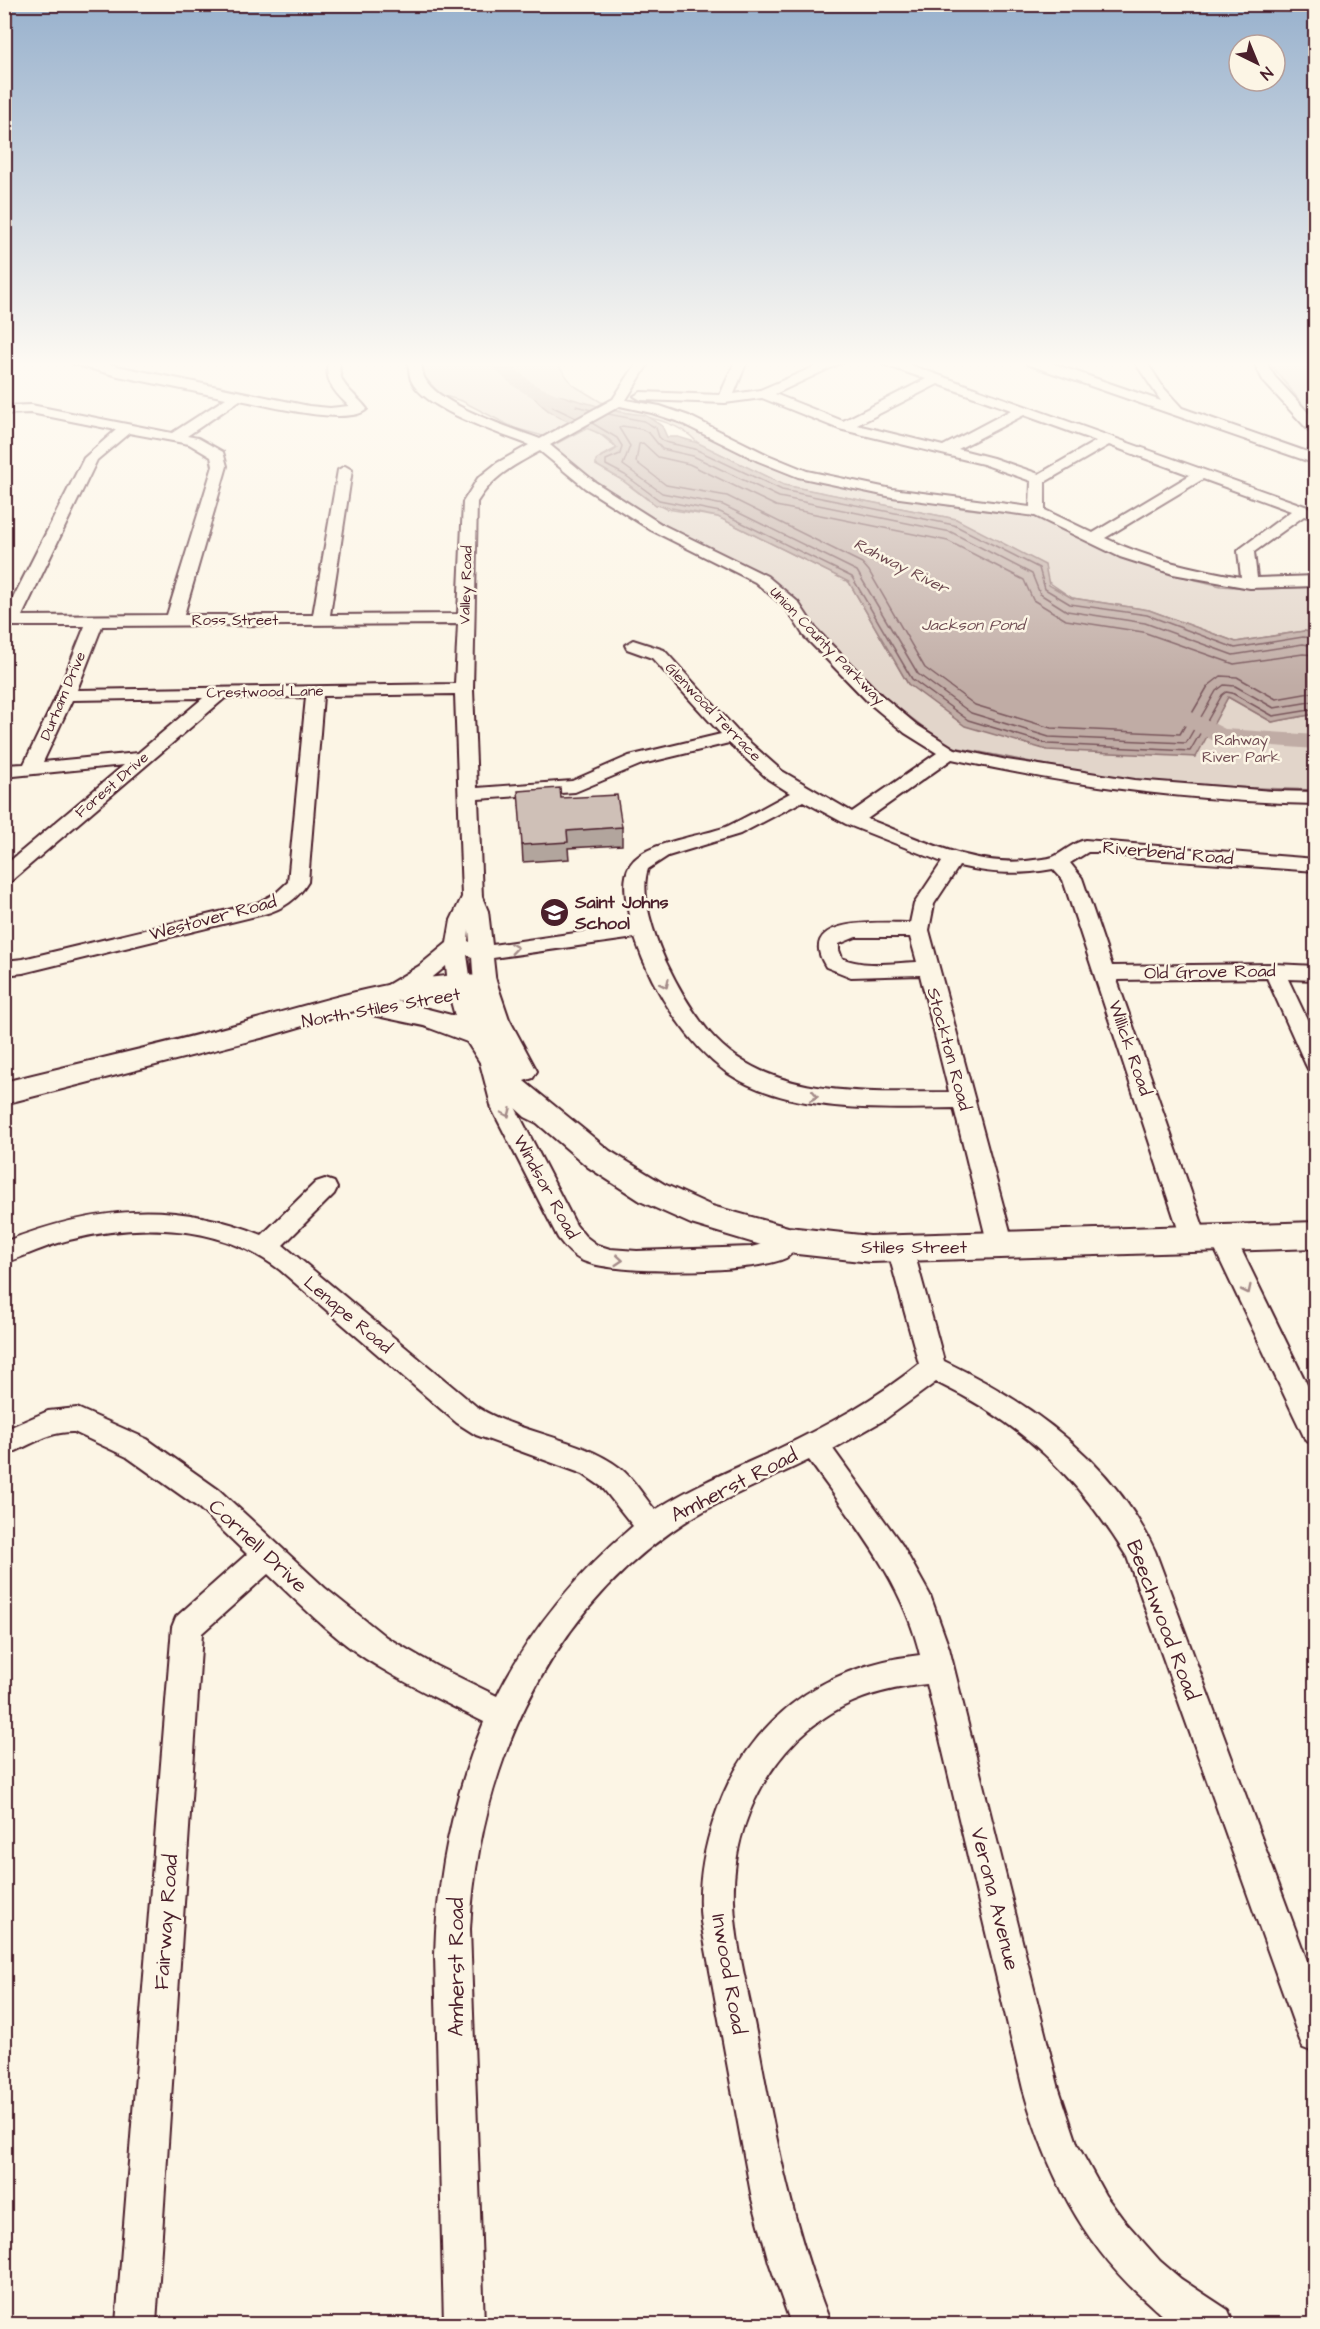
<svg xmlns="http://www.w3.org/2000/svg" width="1320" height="2329" font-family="'Architects Daughter',sans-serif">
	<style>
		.green { fill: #e2d5ca; stroke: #967a7a; stroke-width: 1.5 }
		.water { fill: #c0aca5; stroke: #917474; stroke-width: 1.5 }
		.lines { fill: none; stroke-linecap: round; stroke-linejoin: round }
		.shore { stroke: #79575c; stroke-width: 1.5 }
		.river { fill: #c0aca5; fill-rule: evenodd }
		.minor-casing { stroke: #4a1f2b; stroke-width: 4 }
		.major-casing { stroke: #4a1f2b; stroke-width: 4 }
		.minor { fill: #fcf5e5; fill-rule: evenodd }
		.major { fill: #fcf5e5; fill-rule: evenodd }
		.wall { fill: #b2a59d; stroke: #4a1f2b; stroke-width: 1.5 }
		.building { fill: #cfc0b7; stroke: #4a1f2b; stroke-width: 1.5 }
		.oneway { stroke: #a38a88 }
		.labels { text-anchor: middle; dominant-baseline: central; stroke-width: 5; stroke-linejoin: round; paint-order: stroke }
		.far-street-label { font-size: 15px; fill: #4a1f2b; stroke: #fcf5e5 }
		.far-park-label { font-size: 15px; fill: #704c53; stroke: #fcf5e5 }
		.far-water-label { font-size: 16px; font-style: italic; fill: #6d4950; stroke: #fcf5e5 }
		.street-label { font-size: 18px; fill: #4a1f2b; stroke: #fcf5e5 }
		.poi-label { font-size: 18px; font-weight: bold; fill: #4a1f2b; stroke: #fcf5e5; text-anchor: start }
		.near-street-label { font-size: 21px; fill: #4a1f2b; stroke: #fcf5e5 }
	</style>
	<rect width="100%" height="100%" fill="#fcf5e5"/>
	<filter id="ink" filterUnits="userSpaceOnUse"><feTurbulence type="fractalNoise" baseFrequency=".0167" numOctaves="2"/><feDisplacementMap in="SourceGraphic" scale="12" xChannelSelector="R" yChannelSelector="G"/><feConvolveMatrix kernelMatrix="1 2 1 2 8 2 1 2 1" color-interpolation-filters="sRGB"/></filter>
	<g filter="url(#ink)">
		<g class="green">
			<path d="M410,361H555L573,385L601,402L679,420L811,480L961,508L1038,517L1107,551L1180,576L1221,586L1262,589L1315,587V633L1304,631L1236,642L1149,610L1072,598L956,519L783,485L698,443C674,416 632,416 600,406L543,436L514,428L462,401L441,395Z"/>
			<polygon points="1268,361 1315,361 1315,420"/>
			<polygon points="586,428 596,431 617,448 601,456 596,465 622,480 647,499 667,509 718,517 849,582 908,684 1195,757 1228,697 1272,722 1315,714 1315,790 1146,784 948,746 888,700 819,636 791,598 644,518 548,448"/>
		</g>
		<path class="water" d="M529,391L562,396L619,412L645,415L662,426L667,437H678L698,443L784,485L956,519L1045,565L1049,585L1072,598L1149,610L1236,642L1304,631L1315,633V714L1272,722L1228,697L1196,757L1047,750L965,726L908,684L849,582L718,517L656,505L622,480L596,465V460C602,455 612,454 617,448C606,433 587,429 571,422C553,416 540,406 529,391Z"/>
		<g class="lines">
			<g class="shore">
				<polyline points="608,414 644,421 656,428 659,437 665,442 695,449 782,490 954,525 1039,568 1045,589 1070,604 1147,615 1235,648 1303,637 1316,638"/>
				<polyline points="576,418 553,407 552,402 561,402 591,410"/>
				<polyline points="592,423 617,438 622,446 620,454 606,460 606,465 625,475 659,500 720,512 852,577 912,679 968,720 1048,744 1190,751 1222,695 1226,692 1232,693 1273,716 1316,709"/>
				<polyline points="1316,646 1303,644 1233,655 1145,623 1067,611 1040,594 1032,574 951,532 779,497 693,456 662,449 649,433 641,429 622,426 619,428 630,446 623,465 662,493 723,505 857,571 918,674 971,713 1049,737 1186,743 1216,691 1224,685 1235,686 1274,708 1316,701"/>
				<polyline points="1316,655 1303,654 1234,664 1143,632 1066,620 1033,600 1024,580 948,541 776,506 689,464 658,457 643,443 639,444 636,462 666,485 727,496 862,563 869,571 925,668 975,705 1051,728 1180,734 1208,686 1221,676 1237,677 1276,699 1316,692"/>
			</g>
			<g class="river">
				<path d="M489,361H506L535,385L574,401L576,405L574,409L568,410C537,402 507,387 489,361Z"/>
				<polygon points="1172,702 1225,729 1316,735 1316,749 1220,742 1212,740 1164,714 1161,709 1164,704"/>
			</g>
			<defs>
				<g id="minor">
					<path d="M72,361H93L309,406L330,408L349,406C335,393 324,381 328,361H340C336,385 354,392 367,409C349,427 265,405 240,400L187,436L198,438L223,452L227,466L184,615H313L338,470L345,466L352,470L330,615L458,614L463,502L478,478L497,463L529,445C500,433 424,410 411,380C409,374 409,367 408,361H420C422,366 422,374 425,379C438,405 512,428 540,439L613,399L638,361H650L626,400L660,406L689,416L768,455L807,471L892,489L1030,507L1031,481L983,464L839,429L762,398L725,403L641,400L634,396L641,392L720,395L735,361H747L734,394L760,390L828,361H845L775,394L843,421L926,379L882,364L881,361H899L1316,510V519L1304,516L1254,552L1257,578L1316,576V586L1250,588L1173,574L1120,557L1035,516L892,497L798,477L758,461L679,422L652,413L620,406L550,445L595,482L661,524L767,576L798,602L816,629L881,695L917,725L955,749L1007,760L1135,780L1272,791L1316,792V804C1193,801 1071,786 952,759L867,819C921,839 976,869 1034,860C1040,859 1047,859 1053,857C1064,852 1072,843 1085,840L1316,859V871L1137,858L1103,852H1088L1070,863L1082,878L1112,966L1274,964L1316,966V980L1288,979L1316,1038V1071L1308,1069L1305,1063L1267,978L1117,980L1207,1238L1203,1245L1194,1248L1185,1245L1181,1238L1063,880L1053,869C1018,875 994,874 959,866L934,904L929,930L1014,1246L1010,1253L1001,1256L992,1253L988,1246L954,1108C882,1109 788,1114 726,1072C706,1057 690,1039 676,1019C659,995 644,966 635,938L493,958L496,985L493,990L485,992L477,990L474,985L472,957L467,955L473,996L470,1001L462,1003L454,1001L448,984L446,966C432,978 404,1003 384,997L381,992L384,987L419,966L447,943L451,920L462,897L455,694L323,696L308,882C298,899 283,909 264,914L23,973L4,975V961L23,959L257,903L276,893L288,882L306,697L225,698L11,881L4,883V866L124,765L4,777V765L24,764L57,695L85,626H4V616L84,458L116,430L31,413L4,414V406L31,405L172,433L226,398L118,376L73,364ZM938,384L1011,410L943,446L857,425ZM1024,415L1096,441L1039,474L993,458L958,449ZM129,433L189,444L211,457L213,466L167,615L22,616L97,460ZM1109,445L1190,475L1093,533L1045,510V482ZM540,451L585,488L651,530L755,582L786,608L804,636L869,703L905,733L937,753L852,812L782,771L739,733L664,650L633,640L625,645L627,649L652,658L721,734L629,756L572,781L477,788L473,689L477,502C494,475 513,466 540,451ZM1203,479L1291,511L1241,548L1238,551L1241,577C1194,569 1149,559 1105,538ZM458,624L455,684L77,690L102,626ZM203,698L138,753L43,762L72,700ZM729,743L768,779L790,793C769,804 749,816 728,826C702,837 645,841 630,865C620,882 628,908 631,925L492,945L488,911L482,897L478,799L575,792L642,764ZM803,801L846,824L942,862L914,904L910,923C883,923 793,915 826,967L851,977L920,975L949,1092C869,1092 766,1100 709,1032C691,1010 678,987 666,962C655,938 639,894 648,869L668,856L740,834ZM469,930L470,942L468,941ZM856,937H910L917,962C892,963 865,968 842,958L839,950V944Z"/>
					<polygon points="1026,361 1045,361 1161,401 1134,361 1146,361 1163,387 1182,408 1316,455 1316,464 1027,364"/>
					<polygon points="1253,361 1265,361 1275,377 1316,421 1316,434 1311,433 1264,382"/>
					<path d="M491,1055L499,1057L502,1063L516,1109L576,1225L585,1236L597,1245L610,1249L637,1251L751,1247L771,1242L779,1233L788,1230L797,1233L801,1240C797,1246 793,1254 786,1258C755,1273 613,1276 581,1260C571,1255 564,1246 558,1238L492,1109L480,1063L483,1057Z"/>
					<path d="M325,1179L334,1182L337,1188L334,1194L283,1245L477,1407C520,1434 581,1438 620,1468C633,1478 644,1497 655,1510C694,1485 736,1468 778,1449C828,1425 876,1399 919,1364L887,1248L891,1241L900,1238L909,1241L913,1248L944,1361C1030,1402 1114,1462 1155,1551L1316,1985V2053L1303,2048L1298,2035L1127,1557C1077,1476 1022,1423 936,1382L884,1420L833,1449L902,1545L930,1595L949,1648L1059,2089L1078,2146L1105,2195L1122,2218L1160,2261L1181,2279L1228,2310L1234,2324C1216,2324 1196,2327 1179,2324C1168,2323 1154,2308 1145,2300C1082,2244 1046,2170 1023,2089L927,1684C898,1687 870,1693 844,1706C773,1742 731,1822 734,1901C735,1947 751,2001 759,2048C776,2142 795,2235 831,2324H791L769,2262L752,2199L701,1922C697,1887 703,1853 714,1819C746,1722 819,1666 920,1655C903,1581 852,1521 809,1460C763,1483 714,1501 672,1531C543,1622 478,1775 470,1929L484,2324H444L435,1955C437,1874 453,1797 484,1722C444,1702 404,1683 366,1659C330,1635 299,1603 268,1574L202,1633L156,2324H116L172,1627L176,1617L247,1554L199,1508L127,1457L74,1432C47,1431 29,1447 4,1456V1430L48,1411L77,1408L147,1439L219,1490L325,1588L386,1637L436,1666L497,1696C530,1629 577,1574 633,1526L602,1487L583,1474L476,1435L457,1423L280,1270C221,1224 139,1222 69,1240C47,1245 26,1256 4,1263V1242C93,1207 173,1199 262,1235L316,1182Z"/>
					<polygon points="1222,1227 1231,1230 1235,1237 1316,1403 1316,1445 1306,1441 1209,1237 1213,1230"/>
				</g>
				<path id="major" d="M458,975L485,976L495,978L509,1019L537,1071L533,1078L524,1081L610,1151L664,1184L712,1206L788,1227L870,1236L1316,1222V1248L870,1262L788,1253L691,1224L642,1202L588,1167L537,1123L525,1117L500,1094L467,1042L424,1026L372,1015L368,1007L265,1037L4,1104V1082C87,1061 171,1043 253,1020C321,1001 387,980 458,975ZM449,994L455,1016L397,1001Z"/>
			</defs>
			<use href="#minor" class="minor-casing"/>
			<use href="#major" class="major-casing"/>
			<use href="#minor" class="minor"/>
			<use href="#major" class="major"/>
		</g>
		<polygon class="wall" points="561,798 622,827 622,845 568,848 569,859 523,862 522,845"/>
		<polygon class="building" points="560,788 561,798 617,795 622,827 567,831 568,842 522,845 518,791"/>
		<defs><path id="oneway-chevron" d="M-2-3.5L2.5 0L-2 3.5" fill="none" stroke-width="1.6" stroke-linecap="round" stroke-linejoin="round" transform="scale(1.5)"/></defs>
		<g class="oneway">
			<use href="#oneway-chevron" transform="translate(514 948) rotate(-8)"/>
			<use href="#oneway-chevron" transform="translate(665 984) rotate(64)"/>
			<use href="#oneway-chevron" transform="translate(814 1096) rotate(11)"/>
			<use href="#oneway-chevron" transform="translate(507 1113) rotate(66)"/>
			<use href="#oneway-chevron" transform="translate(619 1260) rotate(5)"/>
			<use href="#oneway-chevron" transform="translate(1247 1290) rotate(64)"/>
		</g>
	</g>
	<linearGradient id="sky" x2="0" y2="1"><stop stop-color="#98b1cd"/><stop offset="0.53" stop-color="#fefaf3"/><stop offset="1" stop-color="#fefaf3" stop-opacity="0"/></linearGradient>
	<rect width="1320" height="687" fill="url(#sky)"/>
	<defs>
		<symbol id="school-disc" viewBox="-11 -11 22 22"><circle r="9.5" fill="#4a1f2b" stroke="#fcf5e5"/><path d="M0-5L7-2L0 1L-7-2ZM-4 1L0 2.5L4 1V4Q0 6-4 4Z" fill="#fff"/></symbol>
	</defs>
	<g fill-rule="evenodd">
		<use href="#school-disc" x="538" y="896" width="33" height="33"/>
	</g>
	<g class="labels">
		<g class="far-street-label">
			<text transform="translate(466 585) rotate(-88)">Valley Road</text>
			<text x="235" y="620">Ross Street</text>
			<text transform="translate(827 646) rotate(46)">Union County Parkway</text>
			<text transform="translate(265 692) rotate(-1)">Crestwood Lane</text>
			<text transform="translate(63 696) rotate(-67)">Durham Drive</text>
			<text transform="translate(713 712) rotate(46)">Glenwood Terrace</text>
			<text transform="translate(112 785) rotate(-41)">Forest Drive</text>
		</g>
		<g class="far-park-label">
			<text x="1241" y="740">Rahway<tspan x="1241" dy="17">River Park</tspan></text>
		</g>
		<g class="far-water-label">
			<text transform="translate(901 566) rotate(27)">Rahway River</text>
			<text x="973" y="625">Jackson Pond</text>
		</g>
		<g class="street-label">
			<text transform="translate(1168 853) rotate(5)">Riverbend Road</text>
			<text transform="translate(213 918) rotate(-15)">Westover Road</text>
			<text transform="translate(1210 972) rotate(-1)">Old Grove Road</text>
			<text transform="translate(381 1008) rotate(-10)">North Stiles Street</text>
			<text transform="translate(1130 1048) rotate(71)">Willick Road</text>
			<text transform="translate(949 1049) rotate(75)">Stockton Road</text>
			<text transform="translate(546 1187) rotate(61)">Windsor Road</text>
			<text x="914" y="1247">Stiles Street</text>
			<text transform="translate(348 1315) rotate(40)">Lenape Road</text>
		</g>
		<g class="poi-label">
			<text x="575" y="902">Saint Johns<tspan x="575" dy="21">School</tspan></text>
		</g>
		<g class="near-street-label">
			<text transform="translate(734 1485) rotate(-27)">Amherst Road</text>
			<text transform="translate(258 1546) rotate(43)">Cornell Drive</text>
			<text transform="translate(1163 1620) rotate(69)">Beechwood Road</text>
			<text transform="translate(995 1899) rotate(76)">Verona Avenue</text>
			<text transform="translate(166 1922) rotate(-86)">Fairway Road</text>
			<text transform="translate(456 1967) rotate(-90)">Amherst Road</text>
			<text transform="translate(729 1974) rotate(80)">Inwood Road</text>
		</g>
	</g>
	<rect width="1320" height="2329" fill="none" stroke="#fcf5e5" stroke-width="24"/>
	<rect x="12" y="12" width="1296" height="2305" fill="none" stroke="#4a1f2b" stroke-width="2" filter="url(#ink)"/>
	<g transform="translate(1257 63) rotate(137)"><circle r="28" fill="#fcf5e5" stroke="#b59f9b" stroke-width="1.5"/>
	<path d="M0-4.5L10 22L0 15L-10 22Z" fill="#4a1f2b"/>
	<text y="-9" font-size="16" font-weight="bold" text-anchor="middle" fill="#4a1f2b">N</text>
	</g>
</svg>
